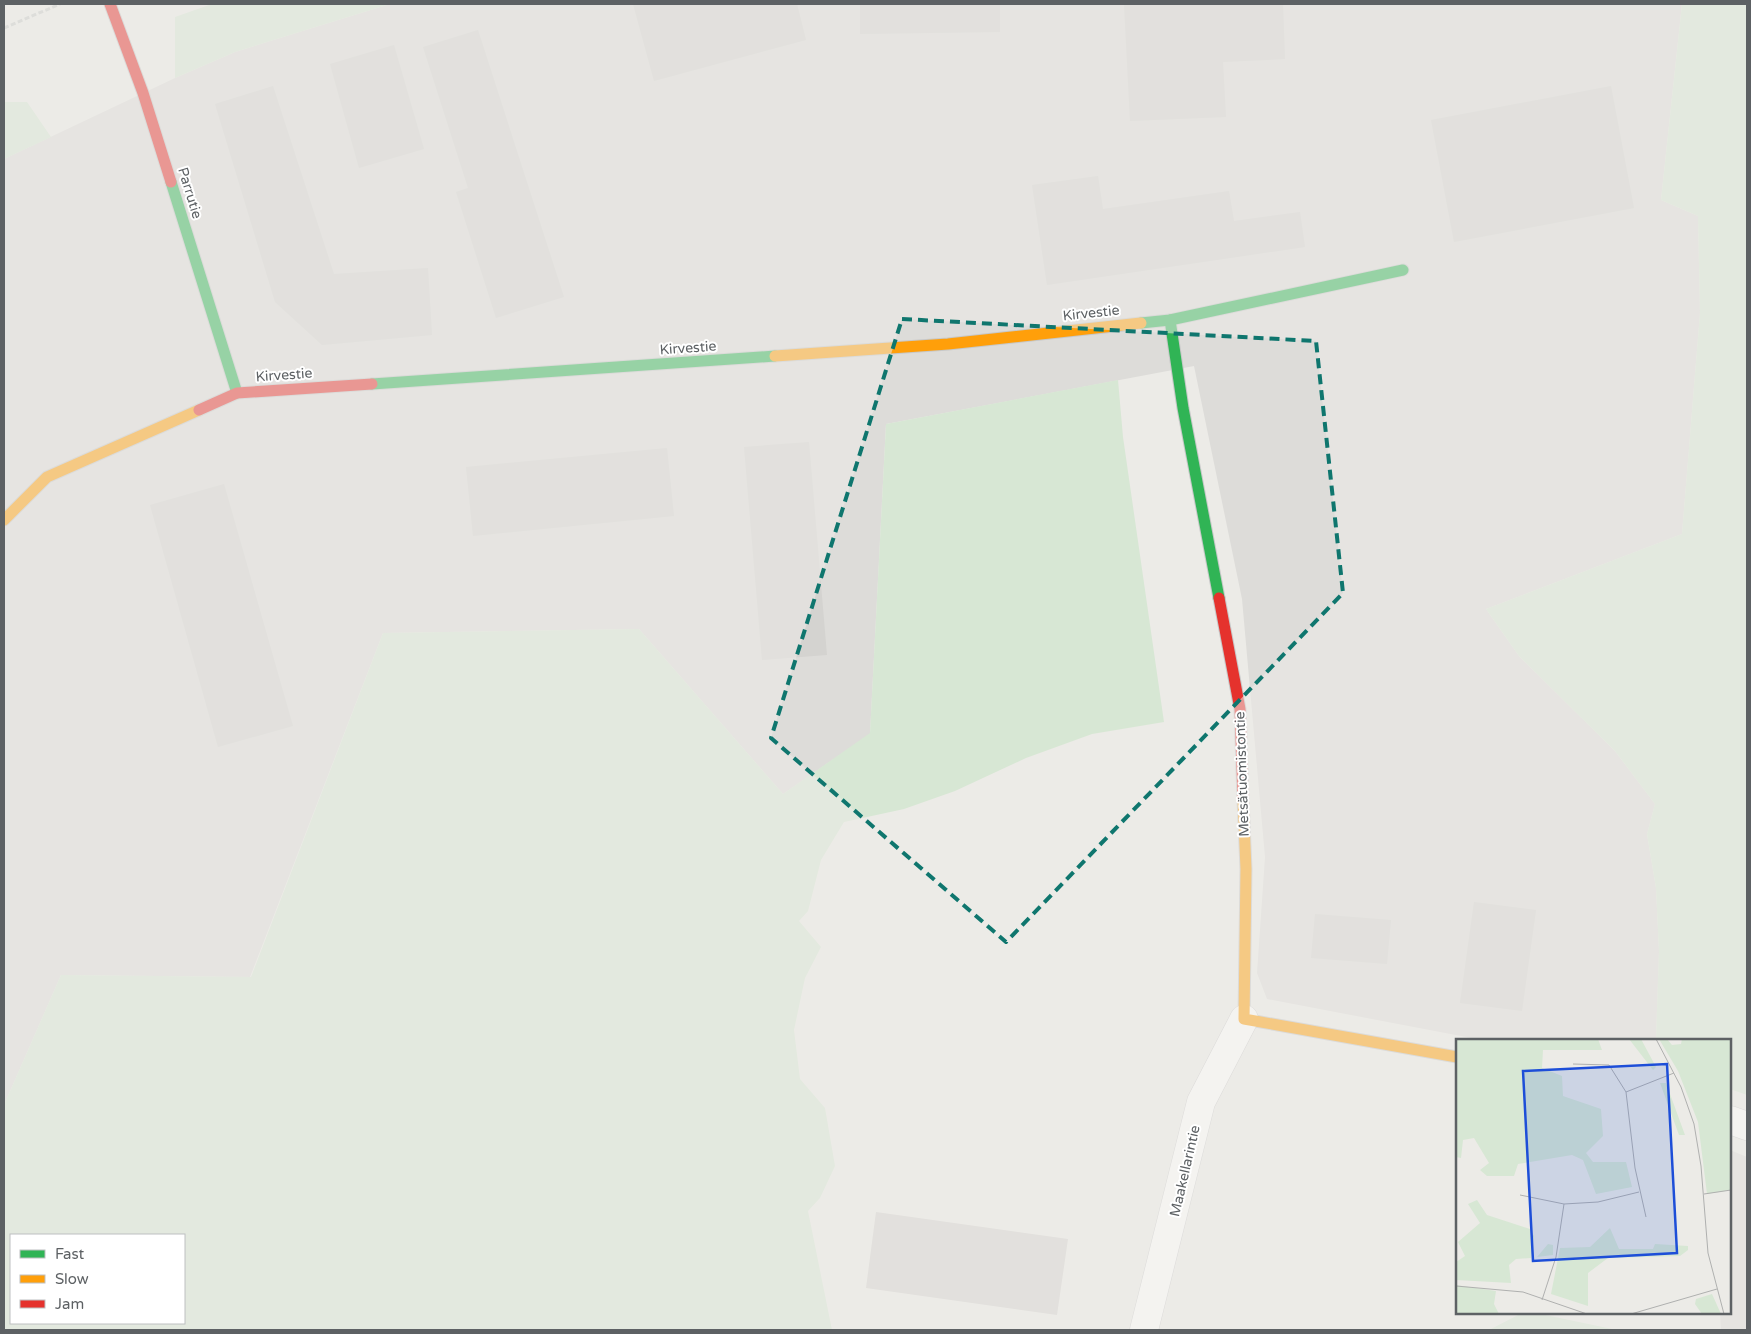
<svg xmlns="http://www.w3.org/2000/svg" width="1751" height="1334" font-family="'Varela Round',sans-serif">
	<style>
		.industrial { fill: #dddcd9 }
		.green { fill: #d7e7d4; fill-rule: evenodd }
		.building { fill: #d4d3d0 }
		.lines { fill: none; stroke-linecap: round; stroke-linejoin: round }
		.street-casing { stroke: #c8c8c8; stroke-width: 29 }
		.fast-casing { stroke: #c7c8c8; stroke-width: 13 }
		.slow-casing { stroke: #c7c8c8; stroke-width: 13 }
		.jam-casing { stroke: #c7c8c8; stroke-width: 13 }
		.path { stroke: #c9cdca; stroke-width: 3; stroke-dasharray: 5 2.5; stroke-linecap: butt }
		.street { stroke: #fcfcfb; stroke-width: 28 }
		.fast { stroke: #30b455; stroke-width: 11 }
		.slow { stroke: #ff9f0a; stroke-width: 11 }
		.jam { stroke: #e5322d; stroke-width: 11 }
		.marked { fill: none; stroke: #0f766e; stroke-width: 4; stroke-dasharray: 10 6; stroke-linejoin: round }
		.labels { text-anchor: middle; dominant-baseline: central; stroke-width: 4; stroke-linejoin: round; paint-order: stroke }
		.street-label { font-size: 14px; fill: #5d6164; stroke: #fff }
		.inset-road { fill: none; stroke: #afb0af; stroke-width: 1 }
		.view { fill: #1d4ed8; fill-opacity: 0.15; stroke: #1d4ed8; stroke-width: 2.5 }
		.inset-edge { fill: none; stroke: #5d6164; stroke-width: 2.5 }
	</style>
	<rect width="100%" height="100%" fill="#ecebe7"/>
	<g class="industrial">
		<polygon points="390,4 1682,4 1661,200 1698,216 1700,313 1682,534 1486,609 1519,656 1615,751 1655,804 1647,834 1656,888 1659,951 1656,1040 1482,1040 1267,999 1257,973 1265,857 1242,599 1194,366 886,424 870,734 783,794 639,629 383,633 250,977 61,975 4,1105 4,159 175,78 235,52"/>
		<polygon points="1730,1150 1747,1157 1747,1330 1721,1330 1720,1313 1730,1313"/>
	</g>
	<g class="green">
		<polygon points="212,4 390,4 235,52 175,78 175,17"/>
		<polygon points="1682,4 1747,4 1747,1095 1730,1089 1730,1040 1656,1040 1659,951 1656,888 1647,834 1655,804 1615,751 1519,656 1486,609 1682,534 1700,313 1698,216 1661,200"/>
		<polygon points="4,102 27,102 51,137 4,159"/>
		<path d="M1118,380L1123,437L1164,722L1092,734L1026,758L955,791L904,809L844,822L821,860L808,911L799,921L821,947L805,978L794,1030L800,1079L825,1108L835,1166L820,1198L808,1211L832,1330H4V1105L61,975L251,977L383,633L639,629L783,794L870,733L886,424ZM184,1235V1323H11V1235Z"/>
		<polygon points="1522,1313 1536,1313 1617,1330 1489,1330"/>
	</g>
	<g class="building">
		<polygon points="633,4 797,4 806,40 654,81"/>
		<polygon points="860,4 1000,4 1000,32 860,34"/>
		<polygon points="1124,4 1283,4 1285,59 1223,62 1226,117 1130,121"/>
		<polygon points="478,30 564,297 496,318 456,192 468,188 423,47"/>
		<polygon points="394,45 424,149 359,168 330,64"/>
		<polygon points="273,86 334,274 428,268 432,335 322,345 275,302 215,104"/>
		<polygon points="1611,86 1634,208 1454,242 1431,120"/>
		<polygon points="1098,176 1103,209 1229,191 1234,221 1300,212 1305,247 1047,285 1032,185"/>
		<polygon points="809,442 827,655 762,660 744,447"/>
		<polygon points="667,448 674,516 473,536 466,467"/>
		<polygon points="224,484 293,726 218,747 150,505"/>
		<polygon points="1474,902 1536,910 1522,1011 1460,1003"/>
		<polygon points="1315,914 1391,920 1387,964 1311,958"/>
		<polygon points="876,1212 1068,1239 1057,1315 866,1288"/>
	</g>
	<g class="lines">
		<defs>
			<g id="street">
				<polyline points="1730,1120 1747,1126"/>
				<polyline points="1144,1330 1201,1102 1244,1019"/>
			</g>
			<g id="fast">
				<polyline points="171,182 237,393"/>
				<polyline points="1170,320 1183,408 1219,598"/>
				<polyline points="1141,323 1170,320 1403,270"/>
				<polyline points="372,384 775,356"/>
			</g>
			<g id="slow">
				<polyline points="775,356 948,344 1141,323"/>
				<polyline points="4,520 47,477 199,410"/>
				<polyline points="1243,799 1246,869 1244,1019 1457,1057"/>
			</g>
			<g id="jam">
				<polyline points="110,4 143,93 171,182"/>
				<polyline points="199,410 237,393 372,384"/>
				<polyline points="1219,598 1240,709 1243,799"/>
			</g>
		</defs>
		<use href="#street" class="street-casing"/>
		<use href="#fast" class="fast-casing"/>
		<use href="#slow" class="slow-casing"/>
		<use href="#jam" class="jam-casing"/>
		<polyline class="path" points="4,28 60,4"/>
		<use href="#street" class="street"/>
		<use href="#fast" class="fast"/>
		<use href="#slow" class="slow"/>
		<use href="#jam" class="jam"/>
	</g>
	<path d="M0 0H1751V1334H0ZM902,319L1316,341L1343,593L1006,942L771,738Z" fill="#ecebe7" fill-opacity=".55" fill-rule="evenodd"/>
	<path class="marked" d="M902,319L1316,341L1343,593L1006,942L771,738Z"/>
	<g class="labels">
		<g class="street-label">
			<text transform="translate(190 193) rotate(73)">Parrutie</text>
			<text transform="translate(1091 313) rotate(-6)">Kirvestie</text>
			<text transform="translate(688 348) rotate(-4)">Kirvestie</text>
			<text transform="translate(284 375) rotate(-4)">Kirvestie</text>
			<text transform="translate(1242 774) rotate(-92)">Metsätuomistontie</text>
			<text transform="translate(1185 1171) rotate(-77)">Maakellarintie</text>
		</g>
	</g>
	<g transform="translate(1456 1039)">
		<rect width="275" height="275" fill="#ecebe7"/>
		<path d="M0,0H142L146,11H87L86,29L106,37L107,57L145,70L147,97L130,114L137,123H170L176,148L140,155L127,121L116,116L62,125L58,137H31L24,131L33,124L18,99L7,101L5,119L0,118ZM173,0H185L200,28L197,31ZM203,0H211L216,6L225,5L226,0H275V151L251,155L242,83L222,32ZM204,44H210L229,96H223ZM21,161L31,176L74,190L78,197L75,219L60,220L53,226L55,244L0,241V223L9,217L2,203L24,184L12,165ZM154,189L163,210H197L199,205L232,207V211L224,217L152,219L132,234V267L95,255L104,209L134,208ZM92,205L97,206V216L81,218ZM0,246L40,252L38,265L43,275H0ZM256,255L265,275H246L239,265L240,260Z" fill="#d7e7d4"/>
		<path class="inset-road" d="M200,0L225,48L238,85L245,127L252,214L268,275M117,25L153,26L170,53L179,129L190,178M170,53L218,34M248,155L275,151M64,156L108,165M0,247L67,253L131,275M86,261L100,218L108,165L142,163L183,153M175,275L261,250"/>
		<path class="view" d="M211,25L221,214L77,222L67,32Z"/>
		<rect width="275" height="275" class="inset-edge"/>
	</g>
	<rect width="1751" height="1334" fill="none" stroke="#5d6164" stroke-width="10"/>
	<rect x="10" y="1234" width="175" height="90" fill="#ffffff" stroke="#bec0c1"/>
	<rect x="20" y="1250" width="25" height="8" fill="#30b455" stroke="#bec0c1"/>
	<text x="55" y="1259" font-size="15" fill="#5d6164">Fast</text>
	<rect x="20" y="1275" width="25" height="8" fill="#ff9f0a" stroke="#bec0c1"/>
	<text x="55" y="1284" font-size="15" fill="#5d6164">Slow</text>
	<rect x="20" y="1300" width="25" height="8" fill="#e5322d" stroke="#bec0c1"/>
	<text x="55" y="1309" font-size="15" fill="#5d6164">Jam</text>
</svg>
